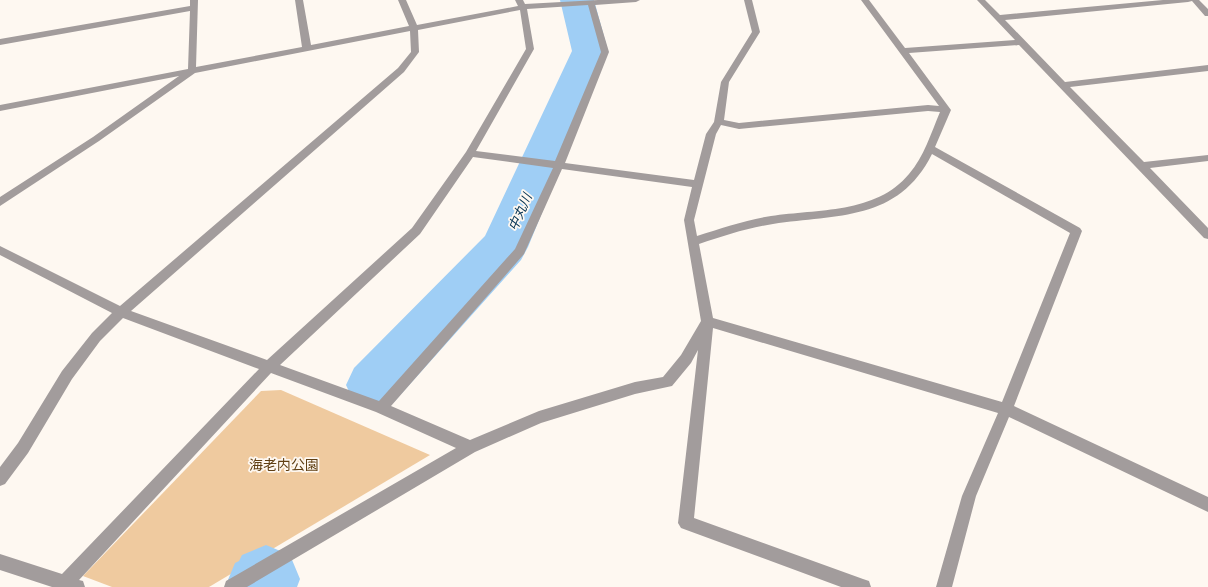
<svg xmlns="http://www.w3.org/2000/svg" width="1208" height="587" font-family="'Space Grotesk','Noto Sans JP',sans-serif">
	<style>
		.green { fill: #efca9f }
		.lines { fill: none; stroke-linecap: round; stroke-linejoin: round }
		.river { fill: #9fcef5; fill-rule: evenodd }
		.minor { fill: #a29c9c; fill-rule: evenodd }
		.labels { text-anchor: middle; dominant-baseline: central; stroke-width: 3.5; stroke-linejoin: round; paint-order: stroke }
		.water-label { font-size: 13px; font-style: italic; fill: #023151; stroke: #fef8f1 }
		.near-park-label { font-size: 14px; fill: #603f13; stroke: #fef8f1 }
	</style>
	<rect width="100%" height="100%" fill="#fef8f1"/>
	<polygon class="green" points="281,390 430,455 209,587 112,587 83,576 261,391"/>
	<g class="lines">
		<g class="river">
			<polygon points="560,0 594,0 608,51 528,247 521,260 394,402 374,410 354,402 346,385 354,368 485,236 572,51"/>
			<polygon points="266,545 290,555 300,579 297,587 225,587 235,563 239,561 242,555"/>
		</g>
		<path class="minor" d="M190,0H198L196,67L302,47L295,0H303L311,45L409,26L398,0H406L417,25L518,6L515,0H523L525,4L598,0H640L636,2L595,5L609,52L565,163L694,180L706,134L714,122L721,82L752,32L744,0H752L760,32L729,82L724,120L739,123L928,105L939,106L861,0H869L905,48L1015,40L977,0H985L1000,15L1163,0H1199L1208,9V16H1205L1192,1L1188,2L1005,20L1065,82L1208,65V71L1070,87L1144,162L1208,155V161L1150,168L1208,228V239L1204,238L1019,45L909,53L951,110L935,147L1080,228L1082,231L1014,406L1208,497V512L1009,417L976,496L952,587H936L962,496L998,413L713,328L694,518L863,579L869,581L871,587H841L681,528L678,523L698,350L691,363L672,386L635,394L541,423L475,452L247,587H224L226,581L456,448L376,412L271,373L79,580L83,581L85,587H52L0,570V554L62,574L259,369L123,318L100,341L72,379L28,453L5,484L0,486V467L18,443L62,371L92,333L112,313L0,255V246L120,306L398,68L411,52L410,31L195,73L99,141L0,206V197L93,137L179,76L0,111V105L188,69L190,11L0,45V39L190,6ZM588,5L601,52L555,161L476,151L534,49L527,9ZM520,10L526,49L466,152L412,228L267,360L131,311L404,72L419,52L418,30ZM928,111L940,112C931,133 924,157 909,174C876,214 817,209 771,216C746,220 722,228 697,236L694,220L716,134L721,125L739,129ZM932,154L1070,233L1002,402L713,318L699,244C723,236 747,228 773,224C837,214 898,222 932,154ZM473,157L553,168L515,249L379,401L280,365L420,234ZM562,169L692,187L684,220L701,321L681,355L663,377L635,382L539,411L470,440L391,406L524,254Z"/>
	</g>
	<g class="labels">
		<g class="water-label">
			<text transform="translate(520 212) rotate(-66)">中丸川</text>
		</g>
		<g class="near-park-label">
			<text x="284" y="465">海老内公園</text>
		</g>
	</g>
</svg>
